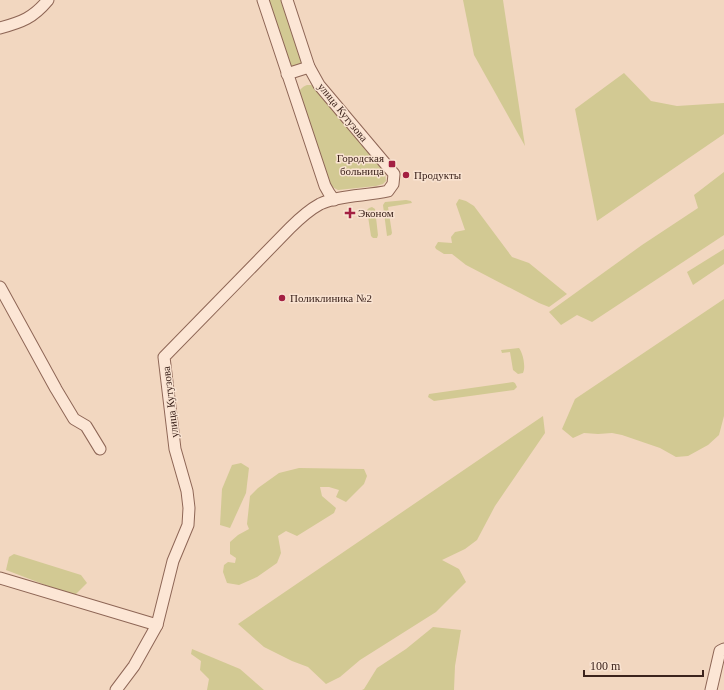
<svg xmlns="http://www.w3.org/2000/svg" width="724" height="690" font-family="Georgia,serif">
	<style>
		.green { fill: #d2c993 }
		.lines { fill: none; stroke-linecap: round; stroke-linejoin: round }
		.minor-casing { stroke: #8e6656; stroke-width: 13 }
		.minor { stroke: #fce6d5; stroke-width: 11 }
		.poi-dot { fill: #a32042; stroke: #f9e3d1; stroke-width: 1.5 }
		.labels { text-anchor: middle; dominant-baseline: central; stroke-width: 3; stroke-linejoin: round; paint-order: stroke }
		.street-label { font-size: 11px; fill: #3c231c; stroke: #f9e3d1 }
		.poi-label { font-size: 11px; fill: #3c231c; stroke: #f9e3d1; text-anchor: start }
	</style>
	<rect width="100%" height="100%" fill="#f2d7c0"/>
	<g class="green">
		<path d="M268,0H284L302,63C298,66 294,68 289,65Z"/>
		<polygon points="463,0 503,0 525,146 474,55"/>
		<polygon points="624,73 651,101 677,106 724,103 724,134 597,221 575,109"/>
		<path d="M307,85H311L316,87L385,172L386,181L383,184L376,186L338,190L334,188L329,183L298,94C300,89 302,87 307,85Z"/>
		<polygon points="724,172 724,235 592,322 577,315 561,325 549,312 642,245 698,208 694,195"/>
		<polygon points="459,199 466,201 474,206 512,257 529,263 567,294 549,307 539,303 466,265 452,254 444,254 436,249 435,247 438,242 452,243 451,237 455,232 465,230 456,204"/>
		<polygon points="406,200 411,201 412,203 388,207 392,233 391,235 387,236 383,205 385,202"/>
		<polygon points="372,207 375,209 378,235 377,238 373,238 371,236 367,210 369,208"/>
		<polygon points="724,249 724,264 693,285 687,272"/>
		<polygon points="724,299 724,416 719,435 708,445 688,456 676,457 660,448 622,435 612,433 598,434 584,433 573,438 562,429 575,399"/>
		<path d="M519,348C523,353 526,367 523,373L518,374L513,370L510,352L502,353L501,350Z"/>
		<polygon points="513,382 515,383 517,387 514,390 434,401 428,397 429,394"/>
		<polygon points="543,416 545,433 495,506 477,540 465,549 442,560 459,569 466,582 436,612 360,660 340,677 326,684 308,667 292,661 264,647 238,624"/>
		<polygon points="241,463 249,468 246,493 230,528 220,525 222,489 232,465"/>
		<polygon points="299,468 364,469 367,476 364,484 346,502 336,497 339,490 329,487 320,487 322,496 336,508 334,513 297,536 286,531 278,536 281,553 277,563 257,577 239,585 227,583 223,572 224,565 228,562 235,563 236,558 230,554 230,542 238,535 249,529 247,524 250,496 258,488 279,473"/>
		<polygon points="14,554 81,575 87,583 76,594 69,594 6,570 9,557"/>
		<polygon points="433,627 461,630 455,666 454,690 362,690 364,689 377,668 406,649"/>
		<polygon points="192,649 240,669 264,690 207,690 209,679 200,670 201,661 191,654"/>
	</g>
	<g class="lines">
		<defs>
			<g id="minor">
				<polyline points="263,0 325,186 329,193 334,200"/>
				<path d="M0,28C22,22 33,18 48,0"/>
				<polyline points="287,74 309,67"/>
				<polyline points="0,287 56,389 74,419 86,426 100,449"/>
				<polyline points="0,578 157,625"/>
				<path d="M116,690L134,666L157,625L173,561L188,525L189,508L187,491L175,449L164,357L290,228C299,219 309,210 320,204C338,195 367,196 388,191L393,184L394,174L319,85L309,67L287,0"/>
				<polyline points="711,690 720,651 724,649"/>
			</g>
		</defs>
		<use href="#minor" class="minor-casing"/>
		<use href="#minor" class="minor"/>
	</g>
	<g class="poi-dot">
		<rect x="388" y="160" width="8" height="8" rx="2"/>
		<circle cx="406" cy="175" r="4"/>
		<path d="M348 207h4v4h4v4h-4v4h-4v-4h-4v-4h4z"/>
		<circle cx="282" cy="298" r="4"/>
	</g>
	<g class="labels">
		<g class="street-label">
			<text transform="translate(343 112) rotate(51)">улица Кутузова</text>
			<text transform="translate(170 402) rotate(-97)">улица Кутузова</text>
		</g>
		<g class="poi-label">
			<text x="384" y="158" text-anchor="end">Городская<tspan x="384" dy="13">больница</tspan></text>
			<text x="414" y="175">Продукты</text>
			<text x="358" y="213">Эконом</text>
			<text x="290" y="298">Поликлиника №2</text>
		</g>
	</g>
	<path d="M584 670v6h119v-6" fill="none" stroke="#3c231c" stroke-width="2"/>
	<text x="590" y="670" font-size="12" fill="#3c231c" stroke="#f9e3d1" stroke-width="3" paint-order="stroke">100 m</text>
</svg>
